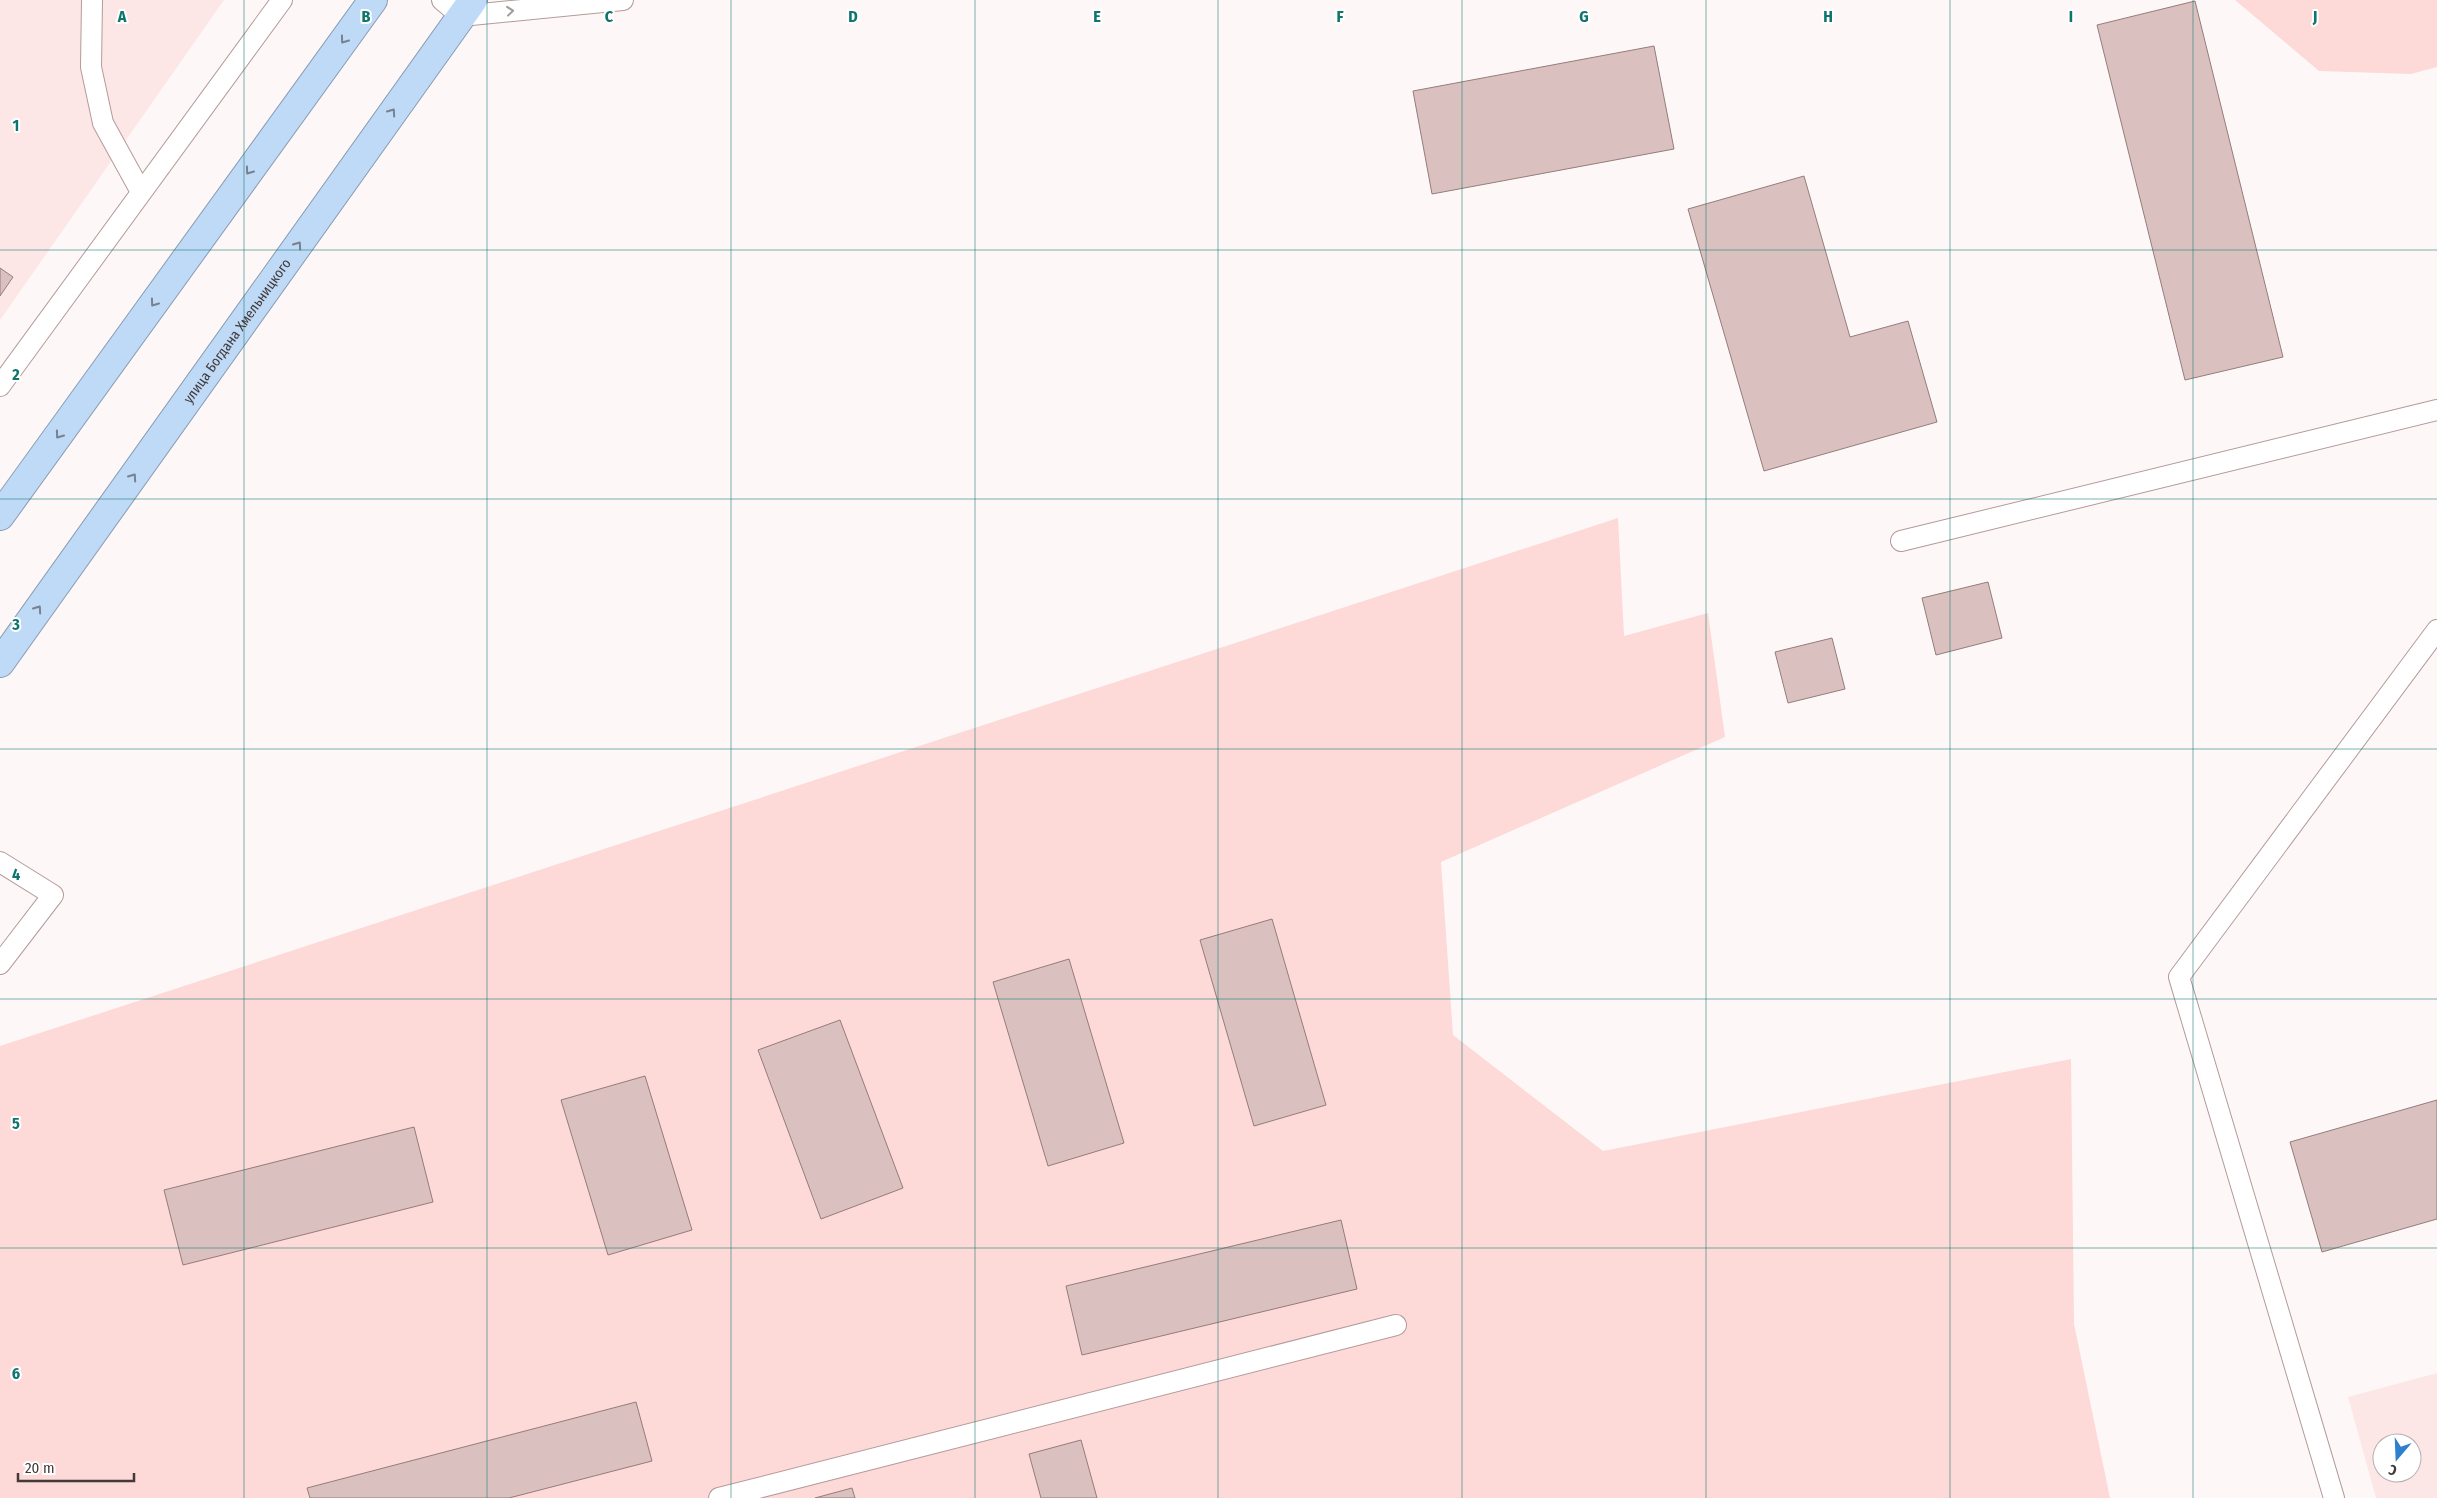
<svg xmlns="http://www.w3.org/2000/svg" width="2437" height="1498" font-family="'Fira Sans Condensed',sans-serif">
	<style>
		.built { fill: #fde7e6; fill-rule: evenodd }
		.green { fill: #fdd9d8 }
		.building { fill: #dac1bf; stroke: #947c7b }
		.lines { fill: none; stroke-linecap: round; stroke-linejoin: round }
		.service-casing { stroke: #b49b9a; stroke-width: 22 }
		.trunk-casing { stroke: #899bb3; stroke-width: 30 }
		.service { stroke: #fff; stroke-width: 20 }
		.trunk { stroke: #bedaf7; stroke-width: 28 }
		.oneway { stroke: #a19c9c }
		.oneway2 { stroke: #7a818e }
		.grid { fill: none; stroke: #0f766e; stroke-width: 1; stroke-opacity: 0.55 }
		.labels { text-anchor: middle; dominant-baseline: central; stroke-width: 4; stroke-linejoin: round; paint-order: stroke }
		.street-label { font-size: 14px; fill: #433939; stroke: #fff }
		.grid-label { font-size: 16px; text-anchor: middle; font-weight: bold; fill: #0f766e; stroke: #fff; stroke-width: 4; stroke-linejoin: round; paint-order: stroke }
	</style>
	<rect width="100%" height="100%" fill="#fdf8f7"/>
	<g class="built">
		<polygon points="0,0 224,0 0,320"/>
		<path d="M2437,1373V1498H2376L2348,1397ZM2382,1443H2412V1473H2382Z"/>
	</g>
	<g class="green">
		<polygon points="2235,0 2437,0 2437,67 2411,74 2319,71"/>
		<polygon points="1618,518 1624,636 1708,613 1725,737 1441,862 1453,1035 1603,1151 2071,1059 2074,1324 2110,1498 0,1498 0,1046"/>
	</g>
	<g class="building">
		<polygon points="2195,1 2283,357 2185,380 2097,25"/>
		<polygon points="1654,46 1674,149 1432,194 1413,91"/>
		<polygon points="1804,176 1850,337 1908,321 1937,422 1764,471 1688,209"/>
		<polygon points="0,268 13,277 0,296"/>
		<polygon points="1988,582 2002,638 1936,655 1922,598"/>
		<polygon points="1832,638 1845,689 1788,703 1775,652"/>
		<polygon points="1272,919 1326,1105 1254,1126 1200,940"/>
		<polygon points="1069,959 1124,1143 1048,1166 993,982"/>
		<polygon points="840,1020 903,1188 821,1219 758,1050"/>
		<polygon points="645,1076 692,1230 608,1255 561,1100"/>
		<polygon points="2437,1100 2437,1219 2322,1252 2290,1142"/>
		<polygon points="414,1127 433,1202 183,1265 164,1190"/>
		<polygon points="1341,1220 1357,1289 1082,1355 1066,1286"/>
		<polygon points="636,1402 652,1461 509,1498 310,1498 307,1488"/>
		<polygon points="1081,1440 1097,1498 1041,1498 1029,1454"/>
		<polygon points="852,1488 855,1498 815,1498"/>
	</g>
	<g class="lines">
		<defs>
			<g id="service">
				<polyline points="92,0 91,67 103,123 141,192"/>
				<polyline points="442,0 461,16 623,0"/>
				<polyline points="0,386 282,0"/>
				<polyline points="1901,541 2437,410"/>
				<polyline points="0,862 53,895 0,964"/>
				<polyline points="719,1498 1396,1325"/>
				<polyline points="2334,1498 2179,977 2437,630"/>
			</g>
			<g id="trunk">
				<polyline points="0,516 373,0"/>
				<path id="s1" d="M0,663L473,0"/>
			</g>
		</defs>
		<use href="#service" class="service-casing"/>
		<use href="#trunk" class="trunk-casing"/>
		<use href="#service" class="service"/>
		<use href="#trunk" class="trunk"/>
	</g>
	<defs><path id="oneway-chevron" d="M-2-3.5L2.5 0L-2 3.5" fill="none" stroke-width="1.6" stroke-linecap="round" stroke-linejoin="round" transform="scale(1.25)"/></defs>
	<use class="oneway" href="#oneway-chevron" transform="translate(510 11) rotate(-6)"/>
	<g class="oneway2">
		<use href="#oneway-chevron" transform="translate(344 40) rotate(126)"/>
		<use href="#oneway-chevron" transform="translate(392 112) rotate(-55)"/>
		<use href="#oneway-chevron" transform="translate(249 171) rotate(126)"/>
		<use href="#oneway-chevron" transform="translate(298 245) rotate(-55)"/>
		<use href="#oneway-chevron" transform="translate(154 303) rotate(126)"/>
		<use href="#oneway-chevron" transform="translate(59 435) rotate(126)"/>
		<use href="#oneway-chevron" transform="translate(133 477) rotate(-55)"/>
		<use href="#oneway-chevron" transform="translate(38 609) rotate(-55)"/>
	</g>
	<path class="grid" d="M244,0V1498M487,0V1498M731,0V1498M975,0V1498M1218,0V1498M1462,0V1498M1706,0V1498M1950,0V1498M2193,0V1498M0,250H2437M0,499H2437M0,749H2437M0,999H2437M0,1248H2437"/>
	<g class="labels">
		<g class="street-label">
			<text stroke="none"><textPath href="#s1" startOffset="408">улица Богдана Хмельницкого</textPath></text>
		</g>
	</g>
	<g class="grid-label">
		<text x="122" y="22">A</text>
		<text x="366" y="22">B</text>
		<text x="609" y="22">C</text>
		<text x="853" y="22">D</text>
		<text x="1097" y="22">E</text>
		<text x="1340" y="22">F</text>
		<text x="1584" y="22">G</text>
		<text x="1828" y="22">H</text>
		<text x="2071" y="22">I</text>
		<text x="2315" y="22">J</text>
		<text x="16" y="131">1</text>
		<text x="16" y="380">2</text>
		<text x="16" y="630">3</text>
		<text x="16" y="880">4</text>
		<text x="16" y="1129">5</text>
		<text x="16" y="1379">6</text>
	</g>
	<g transform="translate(2397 1458) rotate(199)"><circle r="24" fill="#ffffff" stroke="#b4b0b0"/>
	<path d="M0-4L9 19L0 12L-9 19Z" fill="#2e80cf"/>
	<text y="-8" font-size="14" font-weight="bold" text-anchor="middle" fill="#433939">С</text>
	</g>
	<path d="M18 1473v8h116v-8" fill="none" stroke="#433939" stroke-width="2.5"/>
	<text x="25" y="1473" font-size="15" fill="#433939" stroke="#ffffff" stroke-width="4" paint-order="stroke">20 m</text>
</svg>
